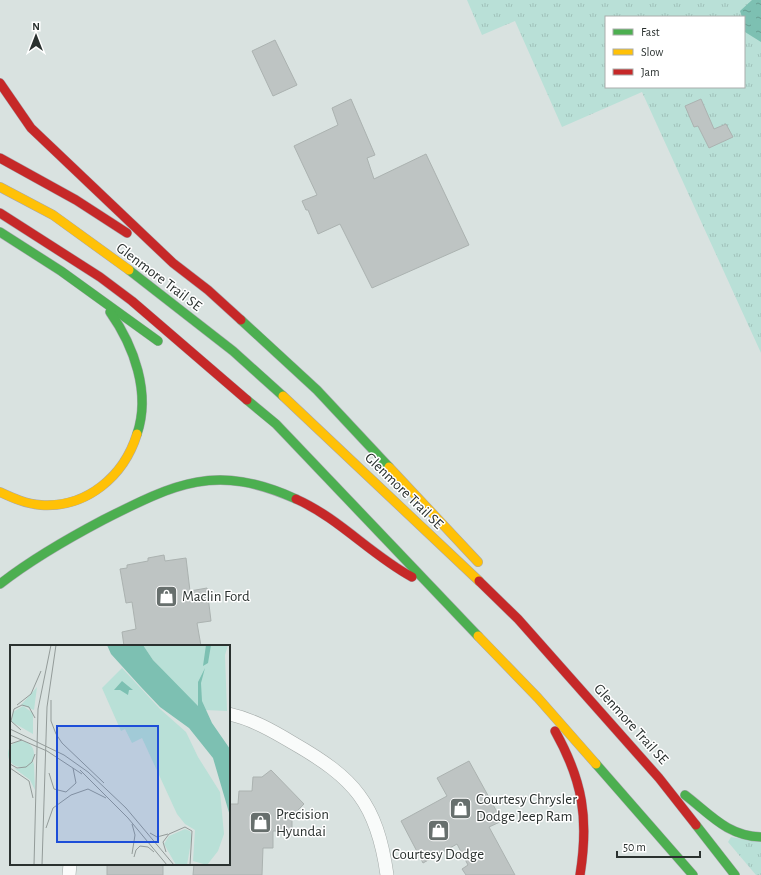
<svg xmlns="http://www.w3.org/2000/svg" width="761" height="875" font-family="'Alegreya Sans',sans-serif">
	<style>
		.grass { fill: url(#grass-tufts); fill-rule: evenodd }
		.water { fill: url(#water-ripples) }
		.building { fill: #bec4c3; stroke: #abb2b0 }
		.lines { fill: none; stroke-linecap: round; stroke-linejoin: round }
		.street-casing { stroke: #a3aaa8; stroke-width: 14 }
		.fast-casing { stroke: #a7a7ae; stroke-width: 10 }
		.slow-casing { stroke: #a7a7ae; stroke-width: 10 }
		.jam-casing { stroke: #a7a7ae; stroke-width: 10 }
		.street { stroke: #f9fbfa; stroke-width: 13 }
		.fast { stroke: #4caf50; stroke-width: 9 }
		.slow { stroke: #ffc107; stroke-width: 9 }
		.jam { stroke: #c62828; stroke-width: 9 }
		.labels { text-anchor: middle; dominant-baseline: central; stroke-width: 3; stroke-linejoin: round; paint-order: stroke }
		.street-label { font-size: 15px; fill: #2a312f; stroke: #fff }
		.poi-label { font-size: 15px; fill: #2a312f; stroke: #fff; text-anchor: start }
		.inset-road { fill: none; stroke: #939b99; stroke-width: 1 }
		.view { fill: #1d4ed8; fill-opacity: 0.15; stroke: #1d4ed8; stroke-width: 2 }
		.inset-edge { fill: none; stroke: #2a312f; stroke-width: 2 }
	</style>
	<defs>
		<pattern id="grass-tufts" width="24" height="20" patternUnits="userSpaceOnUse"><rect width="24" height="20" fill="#b9e0d7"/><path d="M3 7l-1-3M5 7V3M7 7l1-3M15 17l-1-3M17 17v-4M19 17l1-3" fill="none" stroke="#9fc1b9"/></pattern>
		<pattern id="water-ripples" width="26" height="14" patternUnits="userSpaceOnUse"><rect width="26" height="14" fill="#7dc0b2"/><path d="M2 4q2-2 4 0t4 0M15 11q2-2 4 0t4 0" fill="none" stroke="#679d91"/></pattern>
	</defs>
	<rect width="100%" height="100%" fill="#d9e2e0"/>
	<g class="grass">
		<path d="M467,0H761V353L642,92L562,127L515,21L482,35ZM606,17H744V87H606Z"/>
		<polygon points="731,837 761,842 761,875 756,875 728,842"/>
	</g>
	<polygon class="water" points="752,0 761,0 761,42 745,32 744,17 742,17 740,11"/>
	<g class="building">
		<polygon points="275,40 297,85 273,96 252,51"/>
		<polygon points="351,99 375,155 367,158 374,179 426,154 469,245 372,288 340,224 318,234 308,210 306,210 302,201 317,195 294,146 338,125 332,108"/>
		<polygon points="701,99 714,129 726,124 733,137 709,148 698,126 694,127 685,106"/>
		<polygon points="164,555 165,561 186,558 190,591 207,588 211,621 197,623 201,646 124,646 122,632 136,629 132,602 126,603 120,569 127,568 127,565 148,561 148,558"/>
		<polygon points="469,761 502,821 489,827 515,875 466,875 462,869 468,865 457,844 423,863 401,821 447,796 437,778"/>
		<polygon points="271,770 304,804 292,816 292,831 273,831 273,848 263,848 262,875 193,875 194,864 229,864 229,804 238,804 239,791 252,791 253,777 262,777"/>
		<rect x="107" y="864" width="56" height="11"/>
	</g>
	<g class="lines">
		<defs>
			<g id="street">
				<path d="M229,714C252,719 273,731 293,743C354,778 377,803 387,875"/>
				<polyline points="69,875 70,864"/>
			</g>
			<g id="fast">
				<polyline points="0,232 61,271 158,341"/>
				<polyline points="129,270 233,351 283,396"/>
				<path d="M110,312C134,346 151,393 137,434"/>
				<polyline points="241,320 317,390 389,467"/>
				<polyline points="247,400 276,424 478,636"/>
				<path d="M0,584C32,559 67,539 103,520C176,483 216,463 296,499"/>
				<polyline points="596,764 693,875"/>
				<path d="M685,795C710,814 727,836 761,837"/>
				<polyline points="696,825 735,875"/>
			</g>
			<g id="slow">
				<polyline points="0,187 53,215 129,270"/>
				<polyline points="283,396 479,581"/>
				<polyline points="389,467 478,562"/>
				<path d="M0,492C13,498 26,504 41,505C87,508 124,476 137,434"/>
				<polyline points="478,636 538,698 596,764"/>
			</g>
			<g id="jam">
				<polyline points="0,83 31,128 173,263 208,290 241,320"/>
				<polyline points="0,158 76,200 127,233"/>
				<polyline points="0,213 100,277 132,301 247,400"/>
				<path d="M296,499C339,518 371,555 412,577"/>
				<polyline points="479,581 518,619 659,778 696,825"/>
				<path d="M555,731C583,781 589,819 580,875"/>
			</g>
		</defs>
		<use href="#street" class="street-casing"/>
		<use href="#fast" class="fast-casing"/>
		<use href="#slow" class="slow-casing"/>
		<use href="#jam" class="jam-casing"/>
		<use href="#street" class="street"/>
		<use href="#fast" class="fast"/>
		<use href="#slow" class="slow"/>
		<use href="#jam" class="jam"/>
	</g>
	<defs>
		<symbol id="shop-square" viewBox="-11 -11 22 22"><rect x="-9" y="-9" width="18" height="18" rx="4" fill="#676f6d" stroke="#fff"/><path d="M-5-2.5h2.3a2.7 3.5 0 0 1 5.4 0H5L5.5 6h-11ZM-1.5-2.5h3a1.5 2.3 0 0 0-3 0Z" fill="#fff"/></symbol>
	</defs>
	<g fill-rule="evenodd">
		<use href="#shop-square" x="154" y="584" width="25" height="25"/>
		<use href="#shop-square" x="448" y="796" width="25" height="25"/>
		<use href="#shop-square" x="248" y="810" width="25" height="25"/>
		<use href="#shop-square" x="426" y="818" width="25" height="25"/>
	</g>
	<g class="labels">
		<g class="street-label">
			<text transform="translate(159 277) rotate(37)">Glenmore Trail SE</text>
			<text transform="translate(404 491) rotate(44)">Glenmore Trail SE</text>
			<text transform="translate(631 724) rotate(48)">Glenmore Trail SE</text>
		</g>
		<g class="poi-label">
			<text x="182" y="596">Maclin Ford</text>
			<text x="476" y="799">Courtesy Chrysler<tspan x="476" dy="17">Dodge Jeep Ram</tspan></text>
			<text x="276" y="814">Precision<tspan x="276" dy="17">Hyundai</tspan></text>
			<text x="438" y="854" text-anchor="middle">Courtesy Dodge</text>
		</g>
	</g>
	<g transform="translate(10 645)">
		<rect width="220" height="220" fill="#d9e2e0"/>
		<path d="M112,23L150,64L176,87L188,112L210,147L214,189L208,206L197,220L183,216L185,185L175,179L167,169L132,93L122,98L115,84L111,86L92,43ZM27,42L24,65L11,60ZM13,61L23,68V89L2,77L3,67ZM-2 109a13 13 0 1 1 26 0a13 13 0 1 1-26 0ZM23,116L24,120L25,145L20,135L4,123L8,124ZM175,184L180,186L182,191L177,220H166L154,199L159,191Z" fill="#b9e0d7"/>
		<path d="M133,0H218L215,10L217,66L195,65L184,59L143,15Z" fill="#b9e0d7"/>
		<path d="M97,0H133L143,15L188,61V37L195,23L191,38L192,56L202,78L220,104V171L203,113L179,83L150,62L131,42L101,9ZM196,0H201L198,18L193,21ZM112,36L123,45H119L118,50L110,45H104Z" fill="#7dc0b2"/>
		<path class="inset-road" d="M41,55V76L46,89L52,98L94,138M7,60L21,49L31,26M0,84L54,110L78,127L116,163L164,220M11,85L1,76L4,64L12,60L19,62L25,73M0,90L37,106L72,129M0,99L12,95M0,119L7,123L16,122L22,117L25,109M0,123L19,136L23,153M70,125L118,173L157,220M39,128L44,144L56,147L66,138L63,123M122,179L125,190L122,209M36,183L43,163L61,150L78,144L96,153M140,188L147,192L158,189M159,189L175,182L182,186L180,220M156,207L153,197L159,189M124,212L126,205L130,201L138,202L144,207M24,220L28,64L41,0M32,220L37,62L46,0"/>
		<path class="view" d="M47,81H148V197H47Z"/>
		<rect width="220" height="220" class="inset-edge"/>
	</g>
	<rect x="605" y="16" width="140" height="72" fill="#ffffff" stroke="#aaadac"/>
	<rect x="613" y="29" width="20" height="6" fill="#4caf50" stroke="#aaadac"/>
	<text x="641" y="36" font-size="12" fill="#2a312f">Fast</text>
	<rect x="613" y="49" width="20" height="6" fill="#ffc107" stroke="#aaadac"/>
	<text x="641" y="56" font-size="12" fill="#2a312f">Slow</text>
	<rect x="613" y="69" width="20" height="6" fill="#c62828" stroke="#aaadac"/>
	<text x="641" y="76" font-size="12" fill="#2a312f">Jam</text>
	<g transform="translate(36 36)" stroke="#ffffff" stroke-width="3" paint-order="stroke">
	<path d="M0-3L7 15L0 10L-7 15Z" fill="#2a312f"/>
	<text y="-6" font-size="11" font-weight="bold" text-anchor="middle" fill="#2a312f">N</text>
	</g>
	<path d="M617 851v6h83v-6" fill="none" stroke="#2a312f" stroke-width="2"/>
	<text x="623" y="851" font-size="12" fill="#2a312f" stroke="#ffffff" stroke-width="3" paint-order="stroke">50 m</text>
</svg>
